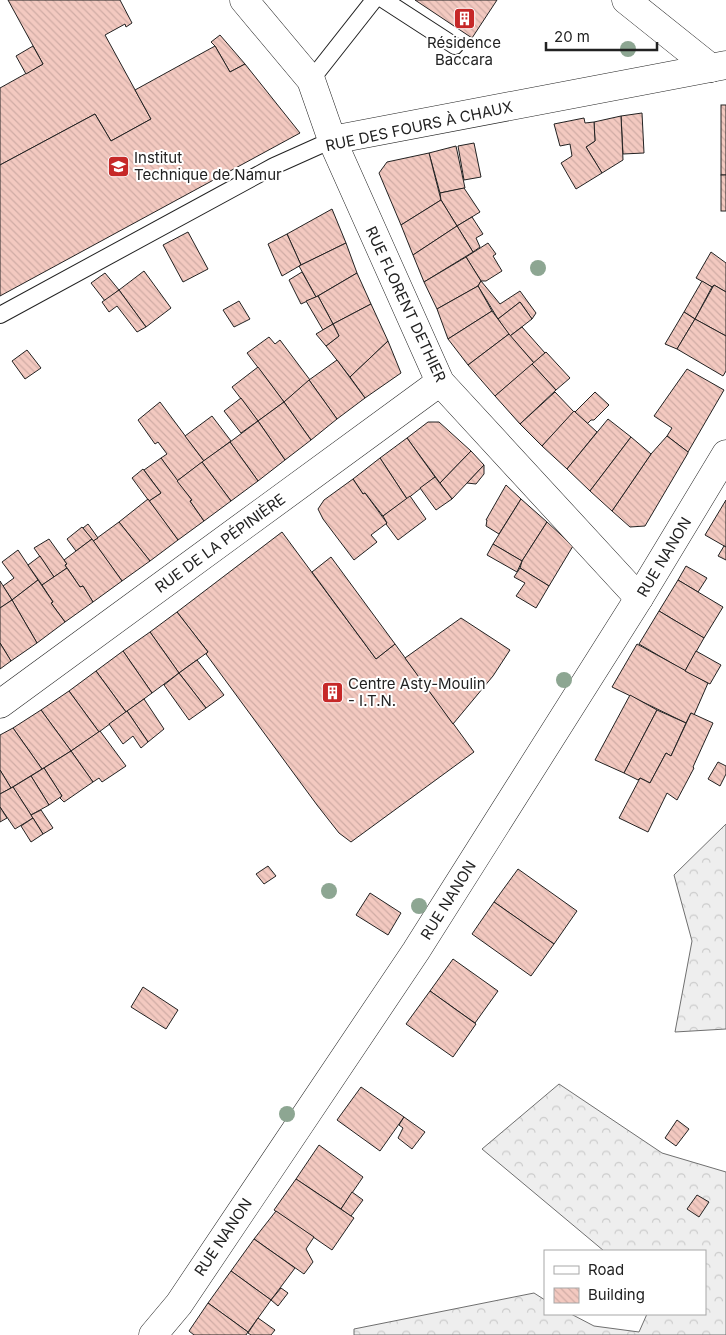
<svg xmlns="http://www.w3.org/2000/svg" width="726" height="1335" font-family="Inter,sans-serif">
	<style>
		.forest { fill: url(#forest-crowns); stroke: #6f6f6f }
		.building { fill: url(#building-back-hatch); stroke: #222 }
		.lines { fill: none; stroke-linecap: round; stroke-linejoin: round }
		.service-casing { stroke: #222; stroke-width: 18 }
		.minor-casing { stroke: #222; stroke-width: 29 }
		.service { stroke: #fff; stroke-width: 16 }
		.minor { stroke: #fff; stroke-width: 28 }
		.tree { fill: #8da692 }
		.labels { text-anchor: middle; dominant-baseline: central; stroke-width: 4; stroke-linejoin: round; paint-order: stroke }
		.poi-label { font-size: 15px; fill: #222; stroke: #fff; text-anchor: start }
		.street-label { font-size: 15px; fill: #222; stroke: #fff }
	</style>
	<defs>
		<pattern id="forest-crowns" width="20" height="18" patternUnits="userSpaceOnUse" patternTransform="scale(1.25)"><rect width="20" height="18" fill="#eee"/><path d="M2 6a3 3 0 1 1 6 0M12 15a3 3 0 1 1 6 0" fill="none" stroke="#ccc"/></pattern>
		<pattern id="building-back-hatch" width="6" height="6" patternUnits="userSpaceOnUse" patternTransform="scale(1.25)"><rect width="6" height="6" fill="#f3c9c0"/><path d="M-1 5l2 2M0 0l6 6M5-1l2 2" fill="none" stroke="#d0aca5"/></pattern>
	</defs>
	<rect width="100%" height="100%" fill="#fff"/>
	<g class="forest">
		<polygon points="726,824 726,1029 675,1032 692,941 674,875"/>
		<polygon points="559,1084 662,1153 726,1172 726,1335 354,1335 354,1329 534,1293 545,1300 545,1314 571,1314 594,1326 639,1332 647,1314 705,1314 705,1251 604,1251 482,1149"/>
	</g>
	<g class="building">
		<polygon points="8,0 120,0 132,23 126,27 125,24 105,35 151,119 111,141 95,114 0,165 0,88 43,64"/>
		<polygon points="415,0 497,0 472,38"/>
		<polygon points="220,35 245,64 230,72 215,46 211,42"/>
		<polygon points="33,46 43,64 26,74 16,56"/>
		<polygon points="215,46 230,72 245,64 300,133 0,296 0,165 95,114 111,141 151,119 135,90"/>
		<rect x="721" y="105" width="5" height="70"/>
		<polygon points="642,113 644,153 623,154 621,116"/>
		<polygon points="621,116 623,160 602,173 586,147 595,141 594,122"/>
		<polygon points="584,118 585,123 594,122 595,141 586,147 602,173 576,189 561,163 572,156 570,144 560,146 554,124"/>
		<polygon points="474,143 481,177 464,180 458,146"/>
		<polygon points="456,146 465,188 440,193 429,153"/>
		<polygon points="429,153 441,200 401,225 379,173 387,162"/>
		<rect x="721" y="175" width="5" height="36"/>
		<polygon points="464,188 480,212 457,226 441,200 440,193"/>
		<polygon points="441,200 457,226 413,255 401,225"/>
		<polygon points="332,209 346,243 301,265 287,234"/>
		<polygon points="472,217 483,234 476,238 480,247 473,252 457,226"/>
		<polygon points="457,226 473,252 424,282 413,255"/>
		<polygon points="188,232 208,269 183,282 163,245"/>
		<polygon points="287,234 301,265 282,276 268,244"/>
		<polygon points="346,243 357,273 316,297 299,266"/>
		<polygon points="488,243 496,254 493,256 502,271 486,281 481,281 466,257"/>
		<polygon points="711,252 726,263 726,292 714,285 712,287 696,278"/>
		<polygon points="466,257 481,281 478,286 437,309 424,282"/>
		<polygon points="144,271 171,308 146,327 119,290"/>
		<polygon points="302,272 316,297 301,304 289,280"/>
		<polygon points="105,273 119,290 105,301 91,283"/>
		<polygon points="357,273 371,304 333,324 318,296"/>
		<polygon points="481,281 500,304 520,291 536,313 532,319 520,302 498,319 478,286"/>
		<polygon points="702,281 712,287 695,319 684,312"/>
		<polygon points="714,285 726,292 726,336 695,319"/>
		<polygon points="478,286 492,311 448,339 437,309"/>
		<polygon points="119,290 146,327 137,332 117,306 109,312 102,302"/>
		<polygon points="318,296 333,324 323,330 306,301"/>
		<polygon points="239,301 250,319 234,327 223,310"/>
		<polygon points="520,302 532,319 510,336 498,319"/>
		<polygon points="371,304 388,341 350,377 326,346 339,336 333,324"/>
		<polygon points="492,311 509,334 468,365 448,339"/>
		<polygon points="684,312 695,319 677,349 665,344"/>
		<polygon points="695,319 726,336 726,371 723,376 677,349"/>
		<polygon points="333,324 339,336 326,346 316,334"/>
		<polygon points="522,327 545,353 534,363 510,336"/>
		<polygon points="509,334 534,363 495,396 468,365"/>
		<polygon points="269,337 275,344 280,340 310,380 284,402 247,353"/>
		<polygon points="388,341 401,373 365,398 350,377"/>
		<polygon points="27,350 41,368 25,379 12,361"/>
		<polygon points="546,352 570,378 556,390 532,364"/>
		<polygon points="337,360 365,398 337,419 309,380"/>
		<polygon points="532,364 556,390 520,424 495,396"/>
		<polygon points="258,367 284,402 258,421 232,387"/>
		<polygon points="687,369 724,390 688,452 667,436 672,428 654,416"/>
		<polygon points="309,380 337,419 311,440 284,402"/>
		<polygon points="555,392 574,412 542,446 520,424"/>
		<polygon points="595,392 609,405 594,420 591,420 587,424 575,412"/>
		<polygon points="241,398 258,421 241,433 224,411"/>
		<polygon points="160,402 204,461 177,481 161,458 167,454 158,442 155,444 138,420"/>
		<polygon points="284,402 311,440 285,460 258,421"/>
		<polygon points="574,411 597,432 567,469 542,446"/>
		<polygon points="212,416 231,441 204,461 185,436"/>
		<polygon points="608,419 631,437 590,491 567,469"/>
		<polygon points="258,421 285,460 258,481 230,442"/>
		<polygon points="428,422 439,422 471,451 440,483 407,438"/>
		<polygon points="667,436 688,452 688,453 645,526 630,527 612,511 651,454"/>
		<polygon points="631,437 651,454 612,511 590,491"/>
		<polygon points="407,438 435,477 407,499 380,458"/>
		<polygon points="230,442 258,481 231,501 202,462"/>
		<polygon points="471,451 484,465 452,499 440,483"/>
		<polygon points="161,458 192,500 190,501 204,521 178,540 149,501 161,493 144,470"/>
		<polygon points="380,458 407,499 383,516 365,493 363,494 353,479"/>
		<polygon points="202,462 231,501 204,521 190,501 192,500 177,481"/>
		<polygon points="484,465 484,474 476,484 467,483"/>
		<polygon points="143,469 161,493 149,501 132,478"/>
		<polygon points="435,477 452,499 436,510 420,488"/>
		<polygon points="353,479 363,494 365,493 387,523 371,535 377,542 354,560 323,519 318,509 324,500"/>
		<polygon points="506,485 521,499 499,534 486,526 487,520 486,520"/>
		<polygon points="410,496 426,519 398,540 386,524 387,523 383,516"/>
		<polygon points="148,499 178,540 150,561 119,522"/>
		<polygon points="521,499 547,522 522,561 493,544"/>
		<polygon points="726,500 726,547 705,535"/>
		<polygon points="119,522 150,561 122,581 93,541"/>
		<polygon points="547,522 573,546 549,586 520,568 522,561"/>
		<polygon points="88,524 98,538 93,541 83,528"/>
		<polygon points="82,527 92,539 76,551 67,539"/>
		<polygon points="282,532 376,659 395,644 474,752 351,842 339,833 317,805 206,654 208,652 177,612"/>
		<polygon points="49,539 67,564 65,565 67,568 54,577 34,548"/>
		<polygon points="92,539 122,581 93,602 83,586 80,587 65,565 67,564 64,560"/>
		<polygon points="493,544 522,561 517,572 487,555"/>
		<polygon points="724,546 726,547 726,560 718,556"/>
		<polygon points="18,550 38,580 12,600 3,586 14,578 2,562"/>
		<polygon points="40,556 54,577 42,585 28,565"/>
		<polygon points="331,557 395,644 376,659 312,572"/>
		<polygon points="686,566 707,578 698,592 678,580"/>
		<polygon points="67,568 80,587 83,586 93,602 65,622 51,603 53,602 42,585"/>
		<polygon points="520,568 549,586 536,608 516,596 525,583 514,577"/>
		<polygon points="38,580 53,602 51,603 65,622 37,643 12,600"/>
		<polygon points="678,580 723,607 704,638 659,611"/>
		<polygon points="0,581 12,600 0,608"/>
		<polygon points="12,600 37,643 11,661 0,643 0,608"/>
		<polygon points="659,611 704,638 685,671 639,644"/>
		<polygon points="177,612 208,652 179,673 150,632"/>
		<polygon points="461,618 510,650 493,676 453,724 405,658"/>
		<polygon points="150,632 179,673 152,693 123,651"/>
		<polygon points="0,643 11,661 0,669"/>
		<polygon points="637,644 708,683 694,715 691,713 686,723 612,687"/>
		<polygon points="123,651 152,693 126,712 96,671"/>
		<polygon points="696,651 721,665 710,684 685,671"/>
		<polygon points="197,660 224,695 206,708 179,673"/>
		<polygon points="96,671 126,712 99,732 69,691"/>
		<polygon points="179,673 206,708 189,720 164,685"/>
		<polygon points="69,691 99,732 71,751 41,710"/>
		<polygon points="630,695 657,710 624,773 595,760"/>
		<polygon points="144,699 164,729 148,742 127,711"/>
		<polygon points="41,710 71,751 42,769 13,728"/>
		<polygon points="657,710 686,723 671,756 666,753 650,783 640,778 638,780 624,773"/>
		<polygon points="127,711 148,742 141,748 133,736 123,744 109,724"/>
		<polygon points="691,713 713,723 693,767 694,768 677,800 667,793 648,832 619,818 640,778 650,783 666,753 671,756"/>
		<polygon points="13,728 42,769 11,788 0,770 0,735"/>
		<polygon points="100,731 126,766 102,782 99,778 93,782 71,751"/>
		<polygon points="71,751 93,782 64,802 60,798 62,796 44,768"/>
		<polygon points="718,762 726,766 726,774 720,786 708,779"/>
		<polygon points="44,768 62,796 49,805 31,776"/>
		<polygon points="0,770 11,788 0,794"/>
		<polygon points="31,776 49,805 31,815 13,787"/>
		<polygon points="13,787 33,818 15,829 0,807 0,794"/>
		<polygon points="0,807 7,818 0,822"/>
		<polygon points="41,810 53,828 43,834 31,815"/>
		<polygon points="33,818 43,834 31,842 21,826"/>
		<polygon points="268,866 276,876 264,884 256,874"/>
		<polygon points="518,869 577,911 554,944 494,902"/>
		<polygon points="370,893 401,913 388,935 356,915"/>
		<polygon points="494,902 554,944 531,976 472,934"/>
		<polygon points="453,959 498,991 475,1023 430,991"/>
		<polygon points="143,987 178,1010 166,1029 131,1007"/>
		<polygon points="430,991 476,1024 453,1057 406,1024"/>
		<polygon points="361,1087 404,1117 380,1151 337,1120"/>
		<polygon points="404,1117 425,1132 412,1149 398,1138 403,1128 399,1125"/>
		<polygon points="677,1120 689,1129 676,1146 665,1138"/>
		<polygon points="319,1145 363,1177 341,1209 296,1179"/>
		<polygon points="296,1179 354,1218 332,1250 274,1210"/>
		<polygon points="352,1192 363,1200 351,1216 341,1209"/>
		<polygon points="697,1195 709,1202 699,1217 687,1209"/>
		<polygon points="276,1211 314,1237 306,1249 313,1262 304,1274 254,1239"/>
		<polygon points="254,1239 295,1268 271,1300 231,1271"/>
		<polygon points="231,1271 271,1300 248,1332 208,1303"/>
		<polygon points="281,1288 288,1293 278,1306 271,1300"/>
		<polygon points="208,1303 248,1332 246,1335 194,1335 189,1331"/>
		<polygon points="258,1318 275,1330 271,1335 251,1335 248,1333"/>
	</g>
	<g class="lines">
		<defs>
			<g id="service">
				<polyline points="384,0 455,46"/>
				<polyline points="311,80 374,0"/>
				<polyline points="0,315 274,166 332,140"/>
			</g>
			<g id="minor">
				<polyline points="244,0 311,80 332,140 440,382 639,598"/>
				<polyline points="626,0 711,68"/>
				<polyline points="332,140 726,65"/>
				<polyline points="0,704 440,382"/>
				<polyline points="153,1335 179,1304 416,951 639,598 726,454"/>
			</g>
		</defs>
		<use href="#service" class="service-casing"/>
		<use href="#minor" class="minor-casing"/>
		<use href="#service" class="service"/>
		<use href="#minor" class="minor"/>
	</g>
	<g class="tree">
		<circle cx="628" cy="49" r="8"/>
		<circle cx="538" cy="268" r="8"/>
		<circle cx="564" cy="680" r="8"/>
		<circle cx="329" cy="891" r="8"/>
		<circle cx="419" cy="906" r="8"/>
		<circle cx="287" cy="1114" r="8"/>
	</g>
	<defs>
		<symbol id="building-square" viewBox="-11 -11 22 22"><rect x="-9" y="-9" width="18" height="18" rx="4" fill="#c62828" stroke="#fff"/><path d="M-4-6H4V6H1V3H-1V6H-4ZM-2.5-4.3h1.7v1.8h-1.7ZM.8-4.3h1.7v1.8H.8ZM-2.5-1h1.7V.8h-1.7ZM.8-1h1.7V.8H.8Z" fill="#fff"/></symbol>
		<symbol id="school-square" viewBox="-11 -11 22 22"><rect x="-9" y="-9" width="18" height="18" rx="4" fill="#c62828" stroke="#fff"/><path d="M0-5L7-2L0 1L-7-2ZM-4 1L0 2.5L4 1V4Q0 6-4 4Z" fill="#fff"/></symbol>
	</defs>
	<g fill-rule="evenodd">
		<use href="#building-square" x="452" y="6" width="25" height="25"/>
		<use href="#school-square" x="106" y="154" width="25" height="25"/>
		<use href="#building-square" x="320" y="680" width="25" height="25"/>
	</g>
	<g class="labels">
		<g class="poi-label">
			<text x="464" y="42" text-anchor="middle">Résidence<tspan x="464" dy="17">Baccara</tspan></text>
			<text x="134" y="157">Institut<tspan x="134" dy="17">Technique de Namur</tspan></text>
			<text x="348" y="683">Centre Asty-Moulin<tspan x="348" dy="17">- I.T.N.</tspan></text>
		</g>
		<g class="street-label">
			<text transform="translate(419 126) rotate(-12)">RUE DES FOURS À CHAUX</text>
			<text transform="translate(406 304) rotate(65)">RUE FLORENT DETHIER</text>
			<text transform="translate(220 543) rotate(-36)">RUE DE LA PÉPINIÈRE</text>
			<text transform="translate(664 557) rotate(-59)">RUE NANON</text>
			<text transform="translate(448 900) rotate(-58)">RUE NANON</text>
			<text transform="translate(223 1237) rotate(-56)">RUE NANON</text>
		</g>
	</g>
	<rect x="544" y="1250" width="162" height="65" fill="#ffffff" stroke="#a7a7a7"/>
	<rect x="554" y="1266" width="25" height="8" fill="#ffffff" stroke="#a7a7a7"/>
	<text x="588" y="1275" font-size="15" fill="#222222">Road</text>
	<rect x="554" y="1288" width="25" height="15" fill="url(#building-back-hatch)" stroke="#a7a7a7"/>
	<text x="588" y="1300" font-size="15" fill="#222222">Building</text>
	<path d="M546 42v8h111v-8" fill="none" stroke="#222222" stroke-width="2.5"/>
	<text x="554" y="42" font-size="15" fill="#222222" stroke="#ffffff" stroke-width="4" paint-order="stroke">20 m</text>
</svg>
